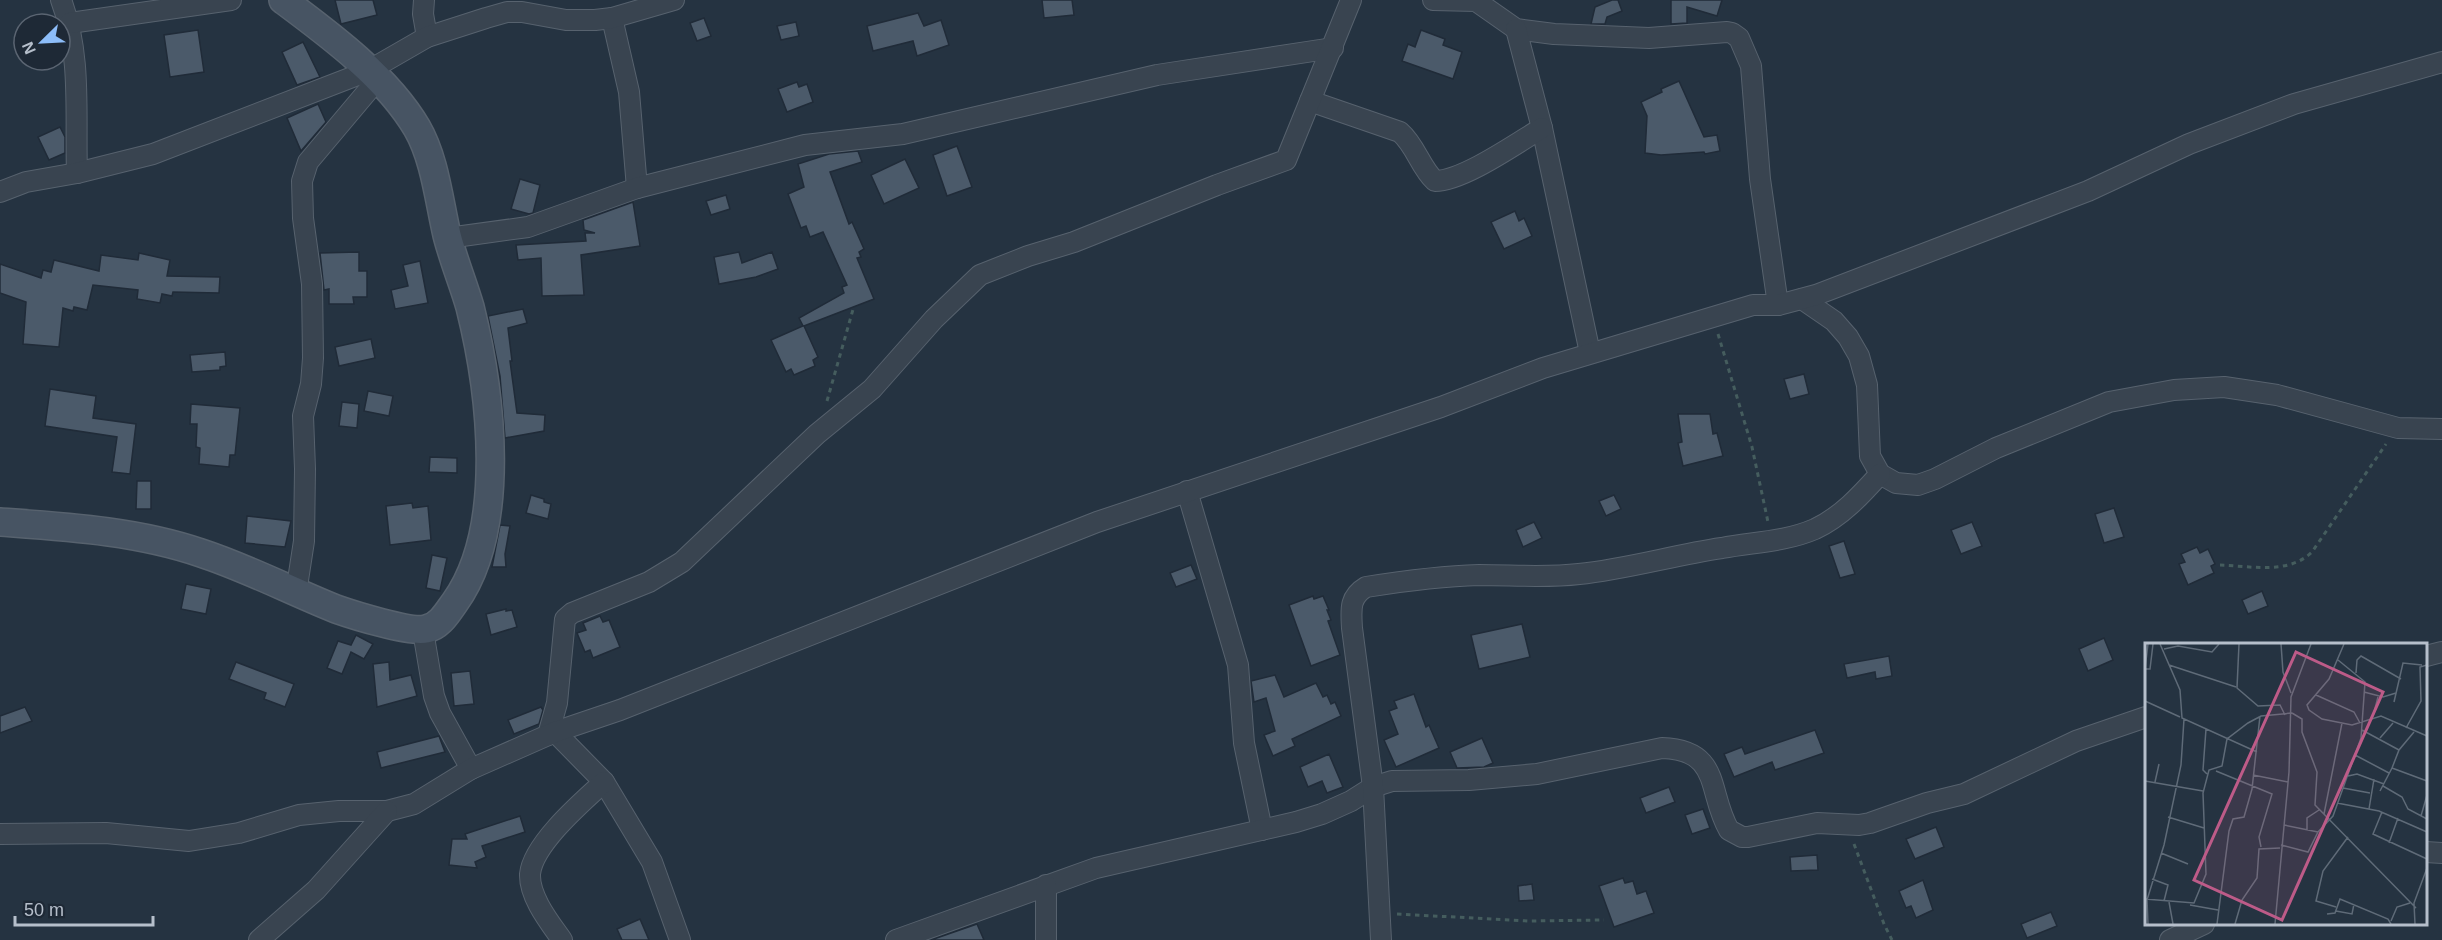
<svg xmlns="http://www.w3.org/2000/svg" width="2442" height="940" font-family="Arial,sans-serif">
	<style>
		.building { fill: #4b5a6a; stroke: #202b38; stroke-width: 1.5 }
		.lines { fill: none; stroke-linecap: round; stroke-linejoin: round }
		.street-casing { stroke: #57626e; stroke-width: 22 }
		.secondary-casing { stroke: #57626e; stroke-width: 30 }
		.path { stroke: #455d5e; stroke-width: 3; stroke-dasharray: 4.5 4.5; stroke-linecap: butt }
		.street { stroke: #394450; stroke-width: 20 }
		.secondary { stroke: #475463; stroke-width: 27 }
		.inset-road { fill: none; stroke: #5f6b78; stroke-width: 1.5 }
		.view { fill: #bd5b88; fill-opacity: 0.15; stroke: #bd5b88; stroke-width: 3 }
		.inset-edge { fill: none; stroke: #b6bfcb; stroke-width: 3 }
	</style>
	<rect width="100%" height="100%" fill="#253341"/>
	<g class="building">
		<polygon points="335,0 373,0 377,15 341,24"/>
		<polygon points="1042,0 1072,0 1074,15 1044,18"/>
		<polygon points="1612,0 1618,0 1622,11 1607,17 1605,24 1591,24 1595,7"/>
		<polygon points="1671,0 1722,0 1717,16 1687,7 1687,23 1671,24"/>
		<polygon points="918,13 924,26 941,20 949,45 917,56 913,41 873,51 867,26"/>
		<polygon points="704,18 711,36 697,41 690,23"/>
		<polygon points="796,22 799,36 781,40 777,26"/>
		<polygon points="198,30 204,72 170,77 164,35"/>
		<polygon points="1421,30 1445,39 1443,45 1462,52 1453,79 1402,61 1408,44 1415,47"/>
		<polygon points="303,42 320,77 297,85 282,52"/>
		<polygon points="1679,81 1704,137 1717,135 1720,151 1705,154 1704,152 1661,155 1645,153 1647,116 1641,102 1662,92 1661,89"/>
		<polygon points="797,82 799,87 807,84 813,102 787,112 778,89"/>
		<polygon points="318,104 326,122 301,151 287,118"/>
		<polygon points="60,127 65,137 65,153 49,160 38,137"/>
		<polygon points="957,146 972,187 947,196 933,155"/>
		<polygon points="858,151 862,162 830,172 849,224 852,222 864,249 859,252 861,257 857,258 874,299 804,326 818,357 813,360 815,366 794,375 791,369 786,372 771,340 803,326 799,318 844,293 842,287 847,285 823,232 810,237 806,226 801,228 788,194 804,187 798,164 829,154"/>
		<polygon points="905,159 919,188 884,204 871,175"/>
		<polygon points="520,179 540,185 533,213 529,214 511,209"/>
		<polygon points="726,195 730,209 711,215 706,201"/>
		<polygon points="633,202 640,246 581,255 584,295 542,296 541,258 518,260 516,245 586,241 585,233 595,233 584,230 583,220"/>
		<polygon points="1515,211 1519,221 1524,218 1532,236 1504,249 1491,222"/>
		<polygon points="359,252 359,271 367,271 367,297 353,297 354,304 329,304 329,289 324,290 320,253"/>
		<polygon points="739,252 742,263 772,252 778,269 756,277 719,284 714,257"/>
		<polygon points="139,253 170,260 167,276 220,277 219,293 173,292 172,296 162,294 160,303 137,299 138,290 93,285 87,310 74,307 73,311 63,308 59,347 23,344 26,302 0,293 0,264 41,278 43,270 51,272 54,260 99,271 101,255 138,260"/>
		<polygon points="420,261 428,303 395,309 391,290 408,286 403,265"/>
		<polygon points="523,309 527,323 508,328 512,361 510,361 517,413 545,415 544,431 505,438 500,376 488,316"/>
		<polygon points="371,339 375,358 339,366 335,347"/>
		<polygon points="225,352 226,366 220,367 220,370 192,372 190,355"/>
		<polygon points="1804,374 1809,394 1790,399 1784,379"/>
		<polygon points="50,389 96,396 93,418 136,424 130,474 112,472 117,437 45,426"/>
		<polygon points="368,391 393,396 389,416 364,411"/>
		<polygon points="342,402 359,404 357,428 339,426"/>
		<polygon points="191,404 240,408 235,455 230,455 229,467 199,464 200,448 196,447 197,424 190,424"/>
		<polygon points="1678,414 1710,414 1713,434 1717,433 1723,456 1683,466 1678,443 1682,442"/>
		<polygon points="430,457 457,458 457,473 429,472"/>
		<polygon points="137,481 151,481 151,509 136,509"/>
		<polygon points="531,495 544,499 544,502 551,504 548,519 526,513"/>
		<polygon points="1614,495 1621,509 1606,516 1599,501"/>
		<polygon points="412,503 413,508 428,506 431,540 390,545 386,506"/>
		<polygon points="2114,508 2124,537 2104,543 2095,514"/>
		<polygon points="247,516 291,521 285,547 245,543"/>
		<polygon points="1534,522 1542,538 1523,547 1516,530"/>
		<polygon points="1972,522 1982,546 1961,554 1951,530"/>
		<polygon points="500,525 510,526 505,554 506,567 492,567"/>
		<polygon points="1844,541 1855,574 1840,578 1829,546"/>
		<polygon points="2197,547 2200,553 2208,549 2215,564 2211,566 2214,573 2188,585 2179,564 2185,562 2181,554"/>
		<polygon points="432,555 447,558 440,591 426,588"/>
		<polygon points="1191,565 1197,579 1176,587 1170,573"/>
		<polygon points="186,584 211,589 206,614 181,609"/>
		<polygon points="2262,591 2268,606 2248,614 2242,600"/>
		<polygon points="1313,596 1314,599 1323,596 1329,610 1327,610 1331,620 1328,621 1340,655 1311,666 1289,605"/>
		<polygon points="506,609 506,611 512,610 517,627 491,635 486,614"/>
		<polygon points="600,616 603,622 609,620 620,647 593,658 590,650 585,652 577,633 586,630 583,623"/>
		<polygon points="1522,624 1530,657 1479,669 1471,635"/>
		<polygon points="356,635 373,644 364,659 351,652 342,674 327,668 338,641 351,645"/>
		<polygon points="2104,638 2113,660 2088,671 2079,649"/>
		<polygon points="1889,656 1892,676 1876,679 1875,672 1847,678 1844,664"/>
		<polygon points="236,662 294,684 285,707 264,699 266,693 229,679"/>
		<polygon points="389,662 390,680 411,675 417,696 377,707 373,664"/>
		<polygon points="470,671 474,704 454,706 451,673"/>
		<polygon points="1275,675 1284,697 1316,683 1323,697 1327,695 1331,704 1335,702 1341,716 1292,739 1295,746 1273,756 1264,735 1275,731 1266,698 1254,702 1251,681"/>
		<polygon points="1414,694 1426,727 1429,725 1439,748 1396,767 1384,740 1398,734 1389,711 1397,708 1394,701"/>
		<polygon points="25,707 32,721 0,733 0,716"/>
		<polygon points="541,707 543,710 539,724 514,734 508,720"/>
		<polygon points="1815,730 1824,753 1775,770 1772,762 1734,777 1724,754 1742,747 1745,754"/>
		<polygon points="439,736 445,752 381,768 377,752"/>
		<polygon points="1482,738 1493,763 1484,767 1457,768 1450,752"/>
		<polygon points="1329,754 1343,787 1327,793 1322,781 1308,787 1300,767"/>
		<polygon points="1669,787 1675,802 1646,813 1640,798"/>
		<polygon points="1703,809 1710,828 1692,834 1685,815"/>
		<polygon points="520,816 525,832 482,846 486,857 475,862 477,868 449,865 452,839 467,839 465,834"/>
		<polygon points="1936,827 1944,847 1915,859 1906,839"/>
		<polygon points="1817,855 1818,870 1791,871 1790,857"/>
		<polygon points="1623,878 1625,883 1633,881 1637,894 1646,891 1654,913 1614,927 1599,886"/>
		<polygon points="1923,880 1933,910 1916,918 1911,906 1906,908 1899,891"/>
		<polygon points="1532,884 1534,900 1519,901 1518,886"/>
		<polygon points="2051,912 2057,926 2027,938 2021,924"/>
		<polygon points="640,919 649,940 622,940 617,929"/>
		<polygon points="977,924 984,940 931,940"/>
	</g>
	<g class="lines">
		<defs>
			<g id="street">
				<path d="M61,0C82,55 75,116 77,173"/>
				<polyline points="424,0 423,14 427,37"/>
				<polyline points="1433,0 1476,1 1516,29 1554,34 1649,38 1727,32 1732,33 1739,38 1751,66 1760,179 1778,305"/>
				<polyline points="612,18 629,92 637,188"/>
				<polyline points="70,23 231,0"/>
				<polyline points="1516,29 1542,128 1590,353"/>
				<path d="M1310,101L1400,132C1416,146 1420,167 1435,181C1463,181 1517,143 1542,128"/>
				<polyline points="0,192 26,182 77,173 153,154 368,71 427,37 486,18 507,12 522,12 566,20 595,20 612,18 674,0"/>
				<polyline points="448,238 528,227 637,188 805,145 903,134 1157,75 1333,48"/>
				<polyline points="1802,299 1834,321 1848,337 1859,356 1867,385 1870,456 1880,474 1896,483 1918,485 1935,479 1996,448 2109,402 2174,390 2224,387 2277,395 2398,428 2442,429"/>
				<polyline points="1187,491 1238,665 1244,743 1262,830"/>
				<polyline points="296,593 304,541 305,469 303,416 311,384 313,358 312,284 303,218 302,181 308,162 377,80"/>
				<polyline points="423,631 434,696 440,713 471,769"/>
				<polyline points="2426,656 2442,652"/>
				<polyline points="555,732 604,782 652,862 680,940"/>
				<polyline points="548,735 557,703 565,619 572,613 649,582 682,562 817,434 872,389 934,319 980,275 1028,256 1074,242 1217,185 1286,160 1351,0"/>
				<polyline points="0,834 106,833 189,841 239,833 299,815 339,811 387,811 414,804 471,769 555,732 620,710 1097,522 1441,407 1543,368 1753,305 1778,305 1816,295 2088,191 2189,144 2294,104 2442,62"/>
				<polyline points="2426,852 2442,853"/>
				<polyline points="259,940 316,890 387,811"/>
				<path d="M562,940C550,923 529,897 530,874C533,844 582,802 604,782"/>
				<path d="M896,940L1096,868L1296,822L1322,814L1351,801L1373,787L1392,781L1469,780L1537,774L1662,748C1722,750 1707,792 1729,830L1742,837H1748L1817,823L1859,825L1870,823L1927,803L1964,794L2076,741L2146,717"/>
				<polyline points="1046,940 1046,885"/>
				<path d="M1381,940L1373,787L1352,628C1351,610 1349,597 1366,587C1404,581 1441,576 1479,575C1513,575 1545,578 1579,574C1627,569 1674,555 1722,548C1753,542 1785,542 1815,529C1841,517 1861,495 1880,474"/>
				<polyline points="2170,940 2204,924"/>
			</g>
			<path id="secondary" d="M0,522C68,527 137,531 201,553C247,568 291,591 336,609C353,615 411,633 426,629C440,626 447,613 455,602C508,528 491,391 470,307C463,283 453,259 447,235C439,201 435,159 417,128C387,77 330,35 283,0"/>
		</defs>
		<use href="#street" class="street-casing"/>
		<use href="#secondary" class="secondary-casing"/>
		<g class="path">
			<polyline points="1718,334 1752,447 1768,522"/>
			<polyline points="827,401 854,306"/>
			<path d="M2220,565C2251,566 2288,575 2312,552L2386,444"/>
			<polyline points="1854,844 1884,924 1892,940"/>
			<polyline points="1397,914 1529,921 1604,920"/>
		</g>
		<use href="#street" class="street"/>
		<use href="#secondary" class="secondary"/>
	</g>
	<g transform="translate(2145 643)">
		<rect width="282" height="282" fill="#253341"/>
		<path class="inset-road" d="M15,1L35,47L37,75L112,109M94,1L92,45L113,63L135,62L140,72M136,1L138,29L146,50M199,1L184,36L162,62L164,67L177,76L207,82L236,73L282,93M19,6L33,3L67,9L74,1M24,22L91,44M0,26H5L8,1M0,26L3,1M211,30L212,17L216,13L256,36M219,49L238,54L251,50M171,52L209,69L215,80M0,58L35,74M249,59L258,20L277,22M147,70L157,76V89L172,129L170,162L271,265M228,73L233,54M261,85L276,58L275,24L282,22M61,86L58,127L62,131M217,87L254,107M269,89L254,107L247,125L282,138M235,95L248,80M210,112L244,130M71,128L127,151L114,194L116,204M108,132L143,139M203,133L212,131L239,141M0,138L58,148M10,139L14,121M238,143L257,154L263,166L282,176M198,145L225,150M235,148L247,125M192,160L234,168L282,189M224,166L229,136M237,169L228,191L282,216M179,171L197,80M276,173L282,152M23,174L59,185M139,182L173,189M162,187V175L174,167M244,200L253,175M136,202L163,209L173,189L188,173L216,95L220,39L193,17M16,210L43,221M7,236L23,242L19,258M0,256L49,260L61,231L58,150L64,127L77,123L82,96L103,80L116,73L147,70M24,259L28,281M45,262L73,267M191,264L171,258L178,228L203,194M191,268L207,271L209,261M182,271L190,270L195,256L243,276L246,281M246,278L252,264L265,260M3,281L2,257L19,202L36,122L39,76M72,281L84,188L88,176L99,174L107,146L115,73M90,281L97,257L112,235L114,206L135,205M130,281L144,129L146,54L166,1M270,281L269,260L282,225"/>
		<path class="view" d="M151,9L238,49L137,277L49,237Z"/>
		<rect width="282" height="282" class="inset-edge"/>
	</g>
	<g transform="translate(42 42) rotate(246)"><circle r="28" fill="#1e2936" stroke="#5b6572" stroke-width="1.5"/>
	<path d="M0-4.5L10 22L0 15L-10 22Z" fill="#8dbdf9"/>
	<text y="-9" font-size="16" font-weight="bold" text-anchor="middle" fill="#b6bfcb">N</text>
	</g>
	<path d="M15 916v9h138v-9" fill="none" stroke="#b6bfcb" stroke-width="3"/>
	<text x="24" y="916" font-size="18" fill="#b6bfcb" stroke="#1e2936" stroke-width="4.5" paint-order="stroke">50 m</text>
</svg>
